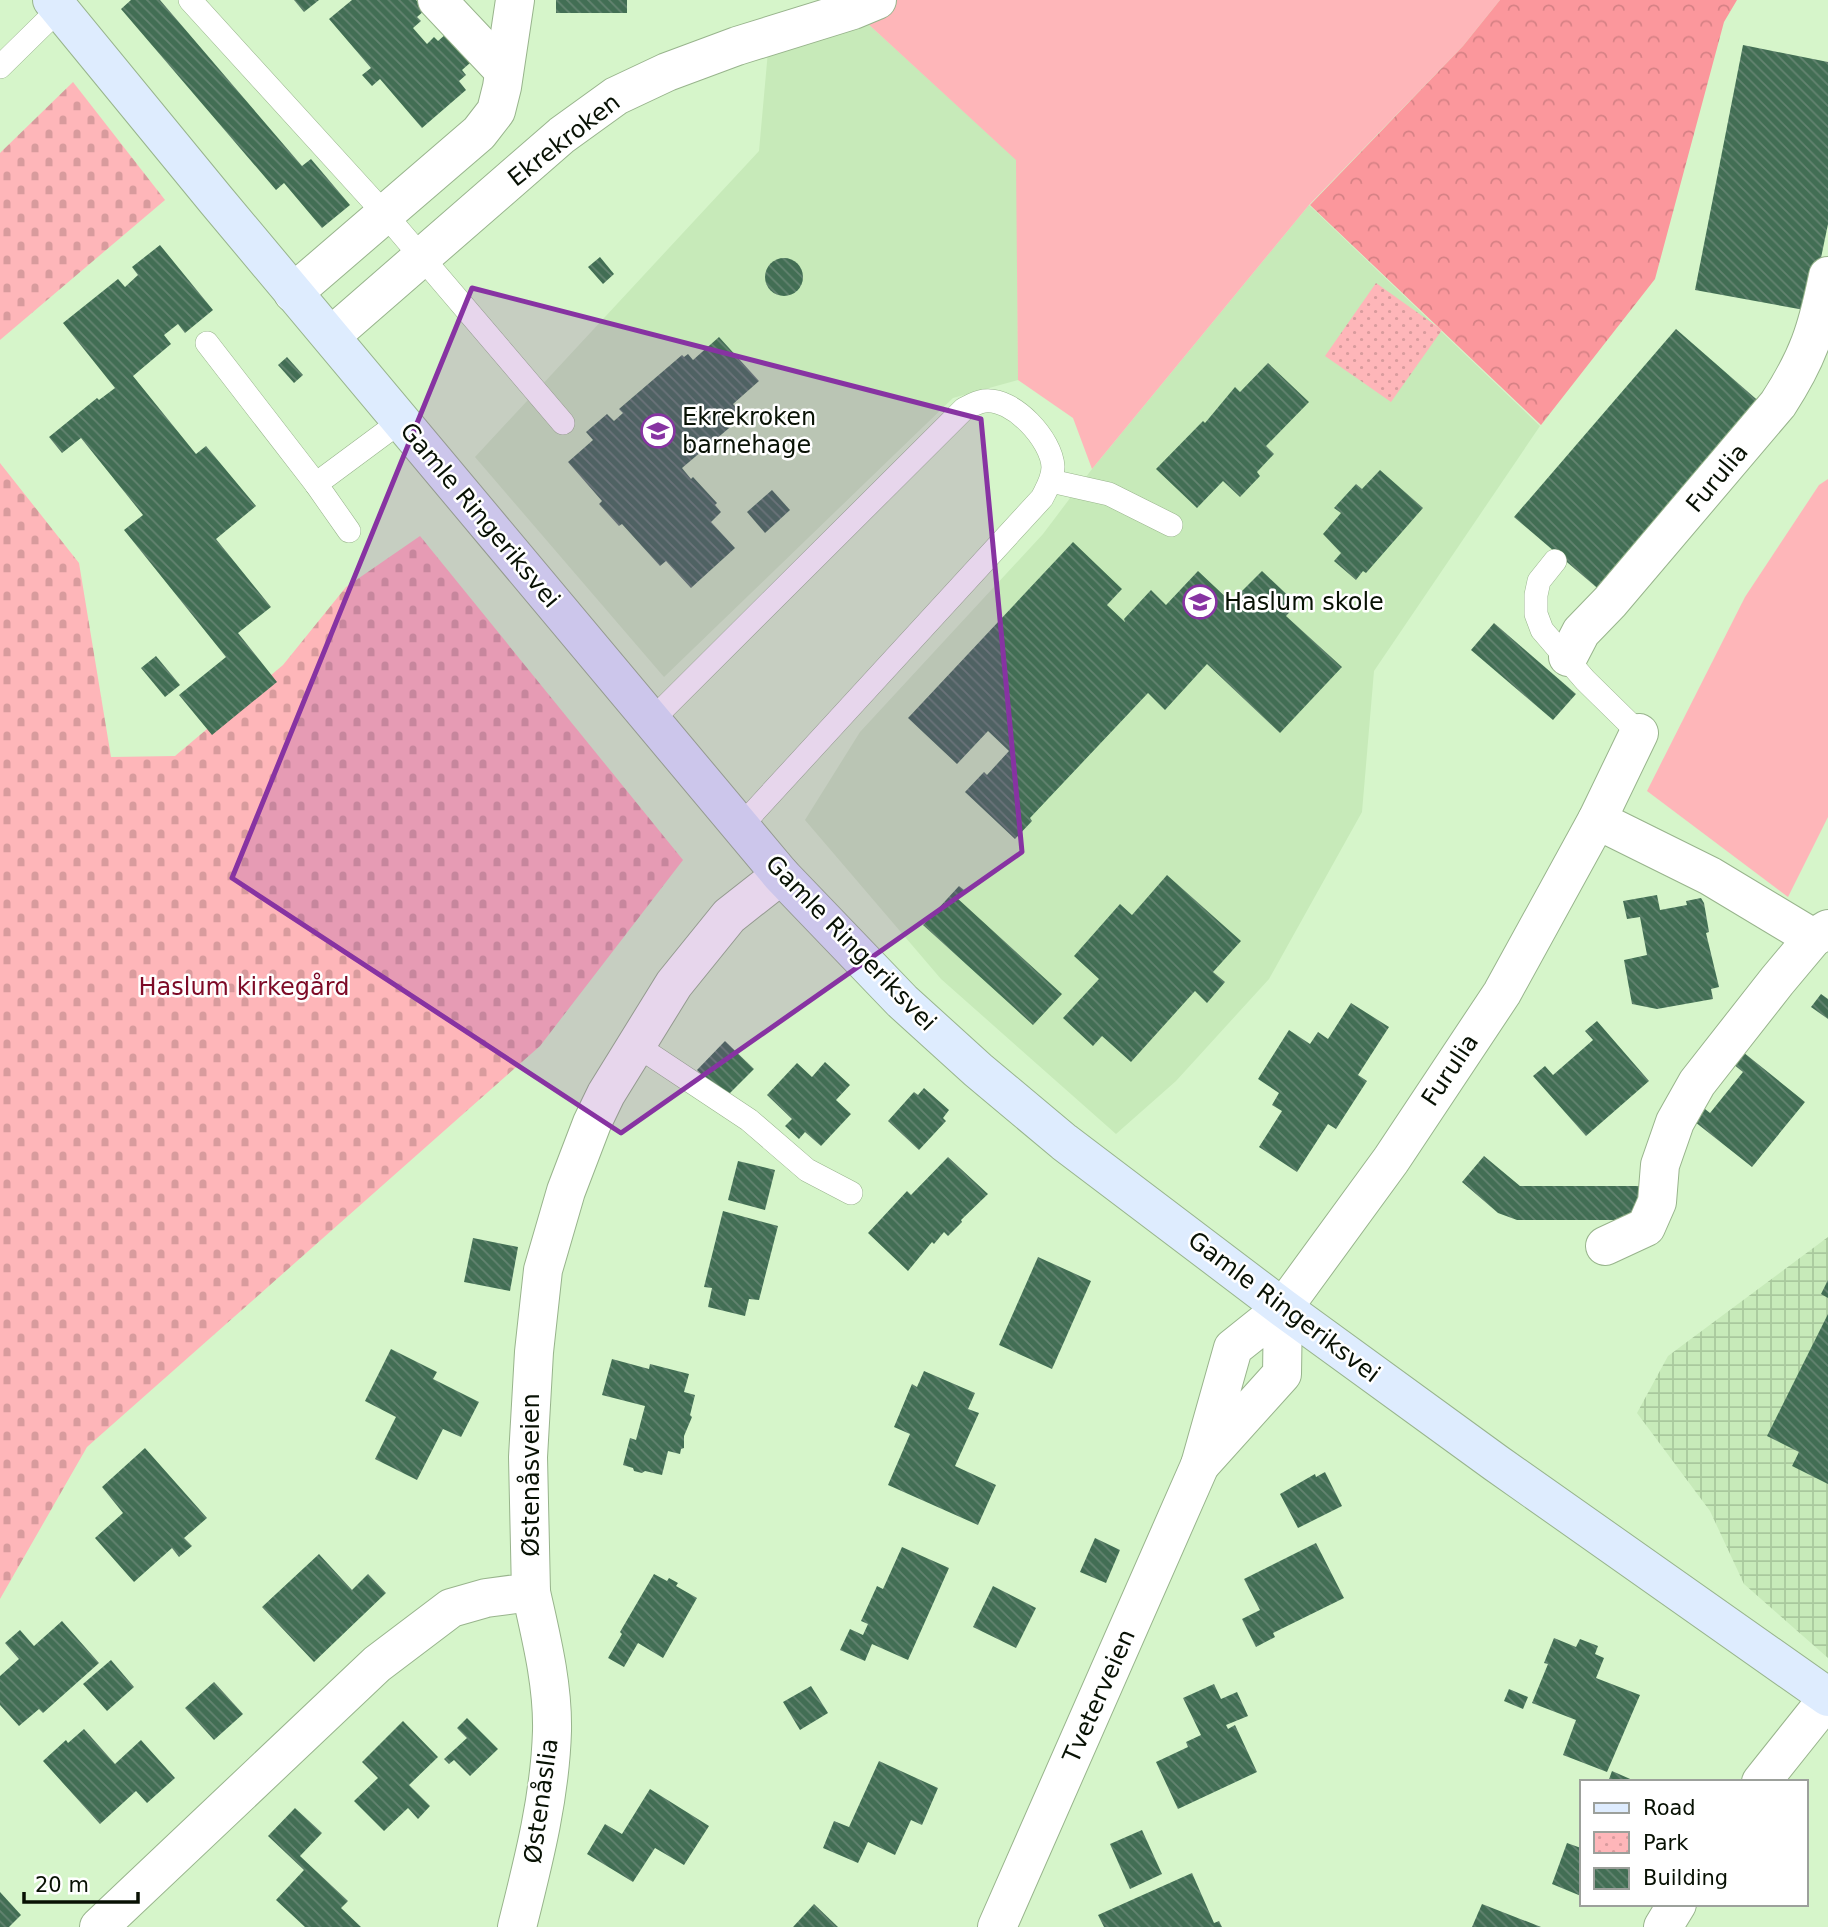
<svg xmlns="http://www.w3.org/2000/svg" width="1828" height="1927" font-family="'DejaVu Sans',sans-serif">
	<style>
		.built { fill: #c7eab9 }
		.industrial { fill: url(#industrial-grid) }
		.grass { fill: #feb6b9 }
		.forest { fill: url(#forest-crowns) }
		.cemetery { fill: url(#cemetery-stones) }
		.park { fill: url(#park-dots) }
		.building { fill: url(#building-back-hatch) }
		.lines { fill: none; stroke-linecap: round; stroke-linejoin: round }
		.service-casing { stroke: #98b48c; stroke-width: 24 }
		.minor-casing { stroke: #98b48c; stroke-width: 40 }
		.tertiary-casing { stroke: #98b48c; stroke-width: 40 }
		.secondary-casing { stroke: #98b48c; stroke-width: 40 }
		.service { stroke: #fff; stroke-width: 23 }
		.minor { stroke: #fff; stroke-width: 38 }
		.tertiary { stroke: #fff; stroke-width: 38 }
		.secondary { stroke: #deecfe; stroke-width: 38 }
		.marked { fill: #8733a2; fill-opacity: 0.2; stroke: #8733a2; stroke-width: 5; stroke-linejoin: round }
		.labels { text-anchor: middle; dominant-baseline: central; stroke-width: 5; stroke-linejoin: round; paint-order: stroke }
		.street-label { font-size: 24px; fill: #081104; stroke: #fff }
		.poi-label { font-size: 24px; fill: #081104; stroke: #fff; text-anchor: start }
		.park-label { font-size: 24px; fill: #7d0a26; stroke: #fff }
	</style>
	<defs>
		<pattern id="industrial-grid" width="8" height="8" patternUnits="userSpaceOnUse" patternTransform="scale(1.75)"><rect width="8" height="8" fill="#c7eab9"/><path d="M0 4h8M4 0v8" fill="none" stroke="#a9c89d"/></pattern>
		<pattern id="forest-crowns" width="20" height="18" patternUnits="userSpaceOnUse" patternTransform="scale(1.75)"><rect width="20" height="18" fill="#fb979c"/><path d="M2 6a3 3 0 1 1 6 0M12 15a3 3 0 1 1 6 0" fill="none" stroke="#d68185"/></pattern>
		<pattern id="cemetery-stones" width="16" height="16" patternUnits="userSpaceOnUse" patternTransform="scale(1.75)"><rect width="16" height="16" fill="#feb6b9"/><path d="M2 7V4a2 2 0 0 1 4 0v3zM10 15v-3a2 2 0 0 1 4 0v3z" fill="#d89b9d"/></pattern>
		<pattern id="park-dots" width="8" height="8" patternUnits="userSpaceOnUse" patternTransform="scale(1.75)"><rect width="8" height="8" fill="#feb6b9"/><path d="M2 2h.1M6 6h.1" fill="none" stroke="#d89b9d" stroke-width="1.8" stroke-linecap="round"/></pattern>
		<pattern id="building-back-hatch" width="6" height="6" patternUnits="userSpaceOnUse" patternTransform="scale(1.75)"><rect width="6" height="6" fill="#426e54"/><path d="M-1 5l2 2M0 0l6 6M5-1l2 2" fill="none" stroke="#648471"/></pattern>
	</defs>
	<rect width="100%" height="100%" fill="#d6f5ca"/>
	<g class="built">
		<polygon points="853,10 1017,160 1018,380 953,398 664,677 475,457 759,151 769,40"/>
		<polygon points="1309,205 1540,426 1374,671 1362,812 1269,979 1176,1081 1116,1134 941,979 805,820 860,732 1043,534 1092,469"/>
	</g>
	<polygon class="industrial" points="1828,1237 1828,1658 1744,1584 1710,1511 1637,1413 1668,1356"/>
	<g class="grass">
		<polygon points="873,0 1500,0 1463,46 1309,205 1092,469 1073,418 1018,380 1016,160 853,10"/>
		<polygon points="1828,479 1828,817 1788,897 1647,791 1745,597 1819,485"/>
	</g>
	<polygon class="forest" points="1500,0 1737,0 1724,22 1655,279 1541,425 1310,205 1463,46"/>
	<g class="cemetery">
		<polygon points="73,82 165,200 0,340 0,153"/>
		<polygon points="0,463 79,563 111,757 175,756 283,665 346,587 420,536 683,860 540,1046 87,1447 0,1599"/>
	</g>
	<polygon class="park" points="1376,283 1442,330 1391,402 1325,356"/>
	<g class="building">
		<polygon points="131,0 160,0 302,166 311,159 350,205 322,228 284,183 276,190 121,9"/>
		<polygon points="294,0 319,0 304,12"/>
		<polygon points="352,0 416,0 425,10 417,17 421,21 413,28 427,44 434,37 438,41 446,34 470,63 462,70 466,75 459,81 466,90 422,128 380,79 372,86 362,75 371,68 329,19"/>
		<rect x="556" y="0" width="71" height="13"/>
		<polygon points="1743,45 1828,62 1828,224 1810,311 1695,290"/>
		<polygon points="160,245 213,310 185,333 178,324 164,335 171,344 133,376 196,454 206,446 256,506 216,539 271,607 238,633 277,682 212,735 179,695 226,657 124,530 143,515 81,438 62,453 49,437 97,398 99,400 115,388 63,323 118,279 125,287 138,275 132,267"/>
		<polygon points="600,257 614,274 603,284 588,267"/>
		<circle cx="784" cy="277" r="19"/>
		<polygon points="1676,329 1763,405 1602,592 1514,517"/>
		<polygon points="719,337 759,381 733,404 742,414 734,421 735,423 682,468 691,479 693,477 717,503 715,505 721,512 711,522 735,548 691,588 666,561 660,566 622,524 619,526 599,504 602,501 568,462 593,440 586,432 607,414 614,421 623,413 619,409 682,355 684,357 688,354 693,360"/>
		<polygon points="287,357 303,375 294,383 278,365"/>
		<polygon points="1268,363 1309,402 1266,446 1274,454 1257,472 1260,476 1240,497 1223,481 1197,508 1156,469 1203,421 1205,423 1235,387 1240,392"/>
		<polygon points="1380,470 1423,508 1366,573 1363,571 1356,580 1334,561 1341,553 1323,534 1341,513 1334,508 1356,484 1362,489"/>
		<polygon points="772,490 790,510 765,533 747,512"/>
		<polygon points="1073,542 1122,589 1107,605 1125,622 1124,619 1151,590 1166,605 1198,571 1231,602 1262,571 1297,604 1286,616 1342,667 1280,733 1207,664 1165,710 1148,693 1030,818 1032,821 1015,839 965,792 984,772 987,775 1009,751 988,731 957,764 908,718"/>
		<polygon points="1494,623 1576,694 1553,720 1471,650"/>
		<polygon points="156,656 180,685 165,697 141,668"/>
		<polygon points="1167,875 1241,941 1213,972 1225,982 1207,1003 1195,991 1131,1062 1102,1036 1093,1046 1063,1018 1099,979 1074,956 1120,904 1132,915"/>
		<polygon points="959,886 964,890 957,898 1062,994 1033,1025 923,925"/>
		<polygon points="1657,895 1660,910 1687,905 1686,901 1701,898 1704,903 1709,932 1706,933 1719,987 1711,989 1713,999 1657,1009 1632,1004 1624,960 1647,955 1640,917 1627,919 1623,901"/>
		<polygon points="1821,994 1828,999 1828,1019 1811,1007"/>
		<polygon points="1351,1003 1389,1027 1358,1075 1367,1081 1336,1129 1328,1124 1297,1172 1259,1147 1282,1111 1272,1105 1279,1093 1258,1079 1289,1030 1310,1044 1318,1032 1328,1039"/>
		<polygon points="1597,1021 1649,1081 1586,1136 1533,1076 1545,1066 1553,1075 1593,1040 1585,1031"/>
		<polygon points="725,1041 754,1069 725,1098 697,1070"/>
		<polygon points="1743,1052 1805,1102 1752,1167 1690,1118 1700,1105 1710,1113 1743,1072 1733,1064"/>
		<polygon points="825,1062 850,1085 836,1100 851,1114 821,1146 805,1132 799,1139 785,1126 792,1119 767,1095 797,1063 812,1077"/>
		<polygon points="924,1088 949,1110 943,1118 946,1121 919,1150 888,1121 914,1092 918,1095"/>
		<polygon points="1484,1156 1520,1186 1640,1186 1639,1220 1517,1220 1498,1213 1462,1182"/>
		<polygon points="948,1157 988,1194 961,1220 962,1222 948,1236 944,1232 934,1244 932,1242 908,1271 868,1233 907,1191 911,1195"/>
		<polygon points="738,1161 775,1170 765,1210 728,1200"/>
		<polygon points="723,1211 778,1226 759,1300 749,1299 745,1316 708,1307 712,1288 704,1287"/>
		<polygon points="473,1238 518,1247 510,1291 464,1282"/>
		<polygon points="1038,1257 1091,1281 1052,1369 999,1345"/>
		<polygon points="1828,1280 1828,1298 1821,1294"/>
		<polygon points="1828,1314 1828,1484 1792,1466 1799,1452 1767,1436"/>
		<polygon points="391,1349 437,1372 433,1379 479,1402 461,1437 443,1429 417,1480 375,1459 396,1417 365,1401"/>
		<polygon points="612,1359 649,1369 650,1364 689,1374 684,1392 695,1395 690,1415 692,1417 684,1436 684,1448 681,1449 680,1454 668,1451 662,1475 645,1471 642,1473 634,1471 633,1468 623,1465 630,1438 636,1440 645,1406 602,1395"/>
		<polygon points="924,1371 975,1393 968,1409 979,1413 955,1466 996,1485 978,1525 888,1485 910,1434 894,1427 912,1384 917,1387"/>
		<polygon points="145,1448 207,1518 184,1538 192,1546 179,1557 172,1548 134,1582 95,1538 123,1513 102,1487"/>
		<polygon points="1325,1472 1342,1506 1298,1528 1280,1494 1315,1474 1316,1477"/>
		<polygon points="1095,1538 1120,1550 1106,1583 1080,1572"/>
		<polygon points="1316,1543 1344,1598 1273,1633 1275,1637 1256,1647 1242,1619 1260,1610 1244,1579"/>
		<polygon points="902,1547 949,1568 908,1660 872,1644 865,1661 840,1650 850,1629 863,1635 868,1624 861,1621 877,1586 883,1589"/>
		<polygon points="319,1554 352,1590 368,1574 386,1593 314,1662 262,1607"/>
		<polygon points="654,1574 667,1581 669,1578 678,1583 676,1586 697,1598 663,1658 638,1643 624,1667 608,1658 622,1634 620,1632"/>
		<polygon points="993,1586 1036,1608 1016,1648 973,1627"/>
		<polygon points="62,1621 99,1663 43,1713 39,1709 19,1726 0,1705 0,1676 19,1659 5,1643 20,1630 34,1646"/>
		<polygon points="1554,1638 1576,1647 1580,1639 1598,1646 1595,1654 1604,1658 1596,1678 1640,1695 1607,1772 1563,1755 1576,1720 1532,1703 1548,1664 1544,1663"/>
		<polygon points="111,1660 134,1687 107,1711 83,1684"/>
		<polygon points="214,1682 243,1714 214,1740 185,1708"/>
		<polygon points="1214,1684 1221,1699 1237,1692 1248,1716 1226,1725 1228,1729 1235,1725 1257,1772 1178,1809 1156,1762 1188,1747 1186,1742 1201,1735 1183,1698"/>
		<polygon points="811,1686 828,1713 800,1730 783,1702"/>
		<polygon points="1509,1689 1528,1697 1523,1709 1504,1701"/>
		<polygon points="467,1718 498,1749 470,1776 454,1760 449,1764 444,1759 467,1738 457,1728"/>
		<polygon points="403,1721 438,1757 409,1785 430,1806 418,1819 408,1808 384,1831 354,1801 378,1778 362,1762"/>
		<polygon points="84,1729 115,1764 141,1740 175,1778 147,1803 136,1791 100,1824 43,1761 66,1740 68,1743"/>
		<polygon points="879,1761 938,1788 922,1825 911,1820 895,1855 868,1842 858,1863 823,1848 834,1821 849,1827"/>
		<polygon points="1612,1771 1637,1782 1608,1782"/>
		<polygon points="650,1789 709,1826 684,1865 655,1848 633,1882 587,1854 605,1824 622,1834"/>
		<polygon points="295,1808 322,1833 300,1856 348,1901 341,1908 361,1927 305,1927 276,1900 304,1870 268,1836"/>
		<polygon points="1142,1830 1162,1874 1130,1889 1110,1844"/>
		<polygon points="1567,1843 1581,1848 1581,1896 1552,1884"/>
		<polygon points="1192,1873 1214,1923 1219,1921 1222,1927 1104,1927 1098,1915"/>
		<polygon points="0,1892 21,1915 9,1927 0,1927"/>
		<polygon points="814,1904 838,1927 793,1927"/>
		<polygon points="1482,1904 1541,1927 1472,1927"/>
	</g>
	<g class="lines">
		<defs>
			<g id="service">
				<polyline points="190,0 384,213 563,423"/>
				<polyline points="0,67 59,9"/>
				<polyline points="207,343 316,484 349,531"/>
				<polyline points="1051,481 1109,494 1171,525"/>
				<polyline points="316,484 401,421"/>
				<polyline points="1555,561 1539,581 1536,595 1536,614 1542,630 1585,680 1639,733"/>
				<path d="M652,720L964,409C970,406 977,402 984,401C1013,397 1052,440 1053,467C1053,479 1047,488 1042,498L741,826"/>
				<polyline points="636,1045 749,1120 807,1170 851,1193"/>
			</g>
			<g id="minor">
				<polyline points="437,0 504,71"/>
				<polyline points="293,293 479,133 496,111 502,87 515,0"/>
				<polyline points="331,336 562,135 616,96 667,72 737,46 853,10 877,0"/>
				<path d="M1568,657L1581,632L1610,602L1778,404C1808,358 1817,330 1828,276"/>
				<polyline points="1597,820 1710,876 1813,938"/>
				<polyline points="1605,1246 1646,1227 1657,1202 1660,1165 1675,1122 1697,1083 1777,981 1813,938 1828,929"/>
				<polyline points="1283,1308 1391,1160 1502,993 1597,820 1639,733"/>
				<polyline points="1761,1782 1828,1698"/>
				<polyline points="99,1927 377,1664 451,1608 486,1598 531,1592 528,1457 534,1352 543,1270 566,1191 592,1123 606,1094 674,984 729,916 781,875"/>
				<path d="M517,1927C533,1863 550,1798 552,1731C553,1684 541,1637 531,1592"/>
				<polyline points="1663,1927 1677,1904"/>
			</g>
			<g id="tertiary">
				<polygon points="1283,1308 1282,1374 1200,1465 1233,1348"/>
				<polyline points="997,1927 1200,1465"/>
			</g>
			<polyline id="secondary" points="52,0 216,200 781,875 902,1001 978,1070 1064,1142 1283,1308 1496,1463 1828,1697"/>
		</defs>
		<use href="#service" class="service-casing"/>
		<use href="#minor" class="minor-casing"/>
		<use href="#tertiary" class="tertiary-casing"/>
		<use href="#secondary" class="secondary-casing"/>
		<use href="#service" class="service"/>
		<use href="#minor" class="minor"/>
		<use href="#tertiary" class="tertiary"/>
		<use href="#secondary" class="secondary"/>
	</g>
	<path class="marked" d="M472,288L981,419L1022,852L621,1133L232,878Z"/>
	<defs>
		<symbol id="school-ring" viewBox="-11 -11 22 22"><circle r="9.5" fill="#fff" stroke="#8733a2" stroke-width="1.5"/><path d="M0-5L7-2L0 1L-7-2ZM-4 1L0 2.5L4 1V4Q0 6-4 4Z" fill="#8733a2"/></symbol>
	</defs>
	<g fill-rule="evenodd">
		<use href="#school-ring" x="639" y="412" width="38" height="38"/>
		<use href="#school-ring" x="1181" y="583" width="38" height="38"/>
	</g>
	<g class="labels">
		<g class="street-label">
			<text transform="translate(564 140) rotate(-38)">Ekrekroken</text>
			<text transform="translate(1717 478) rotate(-50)">Furulia</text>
			<text transform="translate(480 515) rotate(50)">Gamle Ringeriksvei</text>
			<text transform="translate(851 943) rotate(46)">Gamle Ringeriksvei</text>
			<text transform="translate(1450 1070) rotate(-56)">Furulia</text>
			<text transform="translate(1284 1307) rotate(37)">Gamle Ringeriksvei</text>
			<text transform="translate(531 1475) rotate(-90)">Østenåsveien</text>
			<text transform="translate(1099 1696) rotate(-66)">Tveterveien</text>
			<text transform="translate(541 1801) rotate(-82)">Østenåslia</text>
		</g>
		<g class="poi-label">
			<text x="682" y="417">Ekrekroken<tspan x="682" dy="28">barnehage</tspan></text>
			<text x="1224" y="602">Haslum skole</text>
		</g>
		<g class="park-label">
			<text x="244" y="987">Haslum kirkegård</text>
		</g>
	</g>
	<rect x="1580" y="1780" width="228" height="126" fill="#ffffff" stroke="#9ca09b" stroke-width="2"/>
	<rect x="1594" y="1803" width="35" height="10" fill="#deecfe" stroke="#9ca09b" stroke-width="2"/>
	<text x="1643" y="1815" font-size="21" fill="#081104">Road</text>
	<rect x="1594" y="1832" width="35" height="21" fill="url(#park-dots)" stroke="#9ca09b" stroke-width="2"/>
	<text x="1643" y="1850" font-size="21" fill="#081104">Park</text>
	<rect x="1594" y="1868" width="35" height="21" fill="url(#building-back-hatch)" stroke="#9ca09b" stroke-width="2"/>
	<text x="1643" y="1885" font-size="21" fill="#081104">Building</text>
	<path d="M24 1892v10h114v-10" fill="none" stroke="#081104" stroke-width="3.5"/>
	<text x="35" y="1892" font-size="21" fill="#081104" stroke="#ffffff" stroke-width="5" paint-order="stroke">20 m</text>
</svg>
